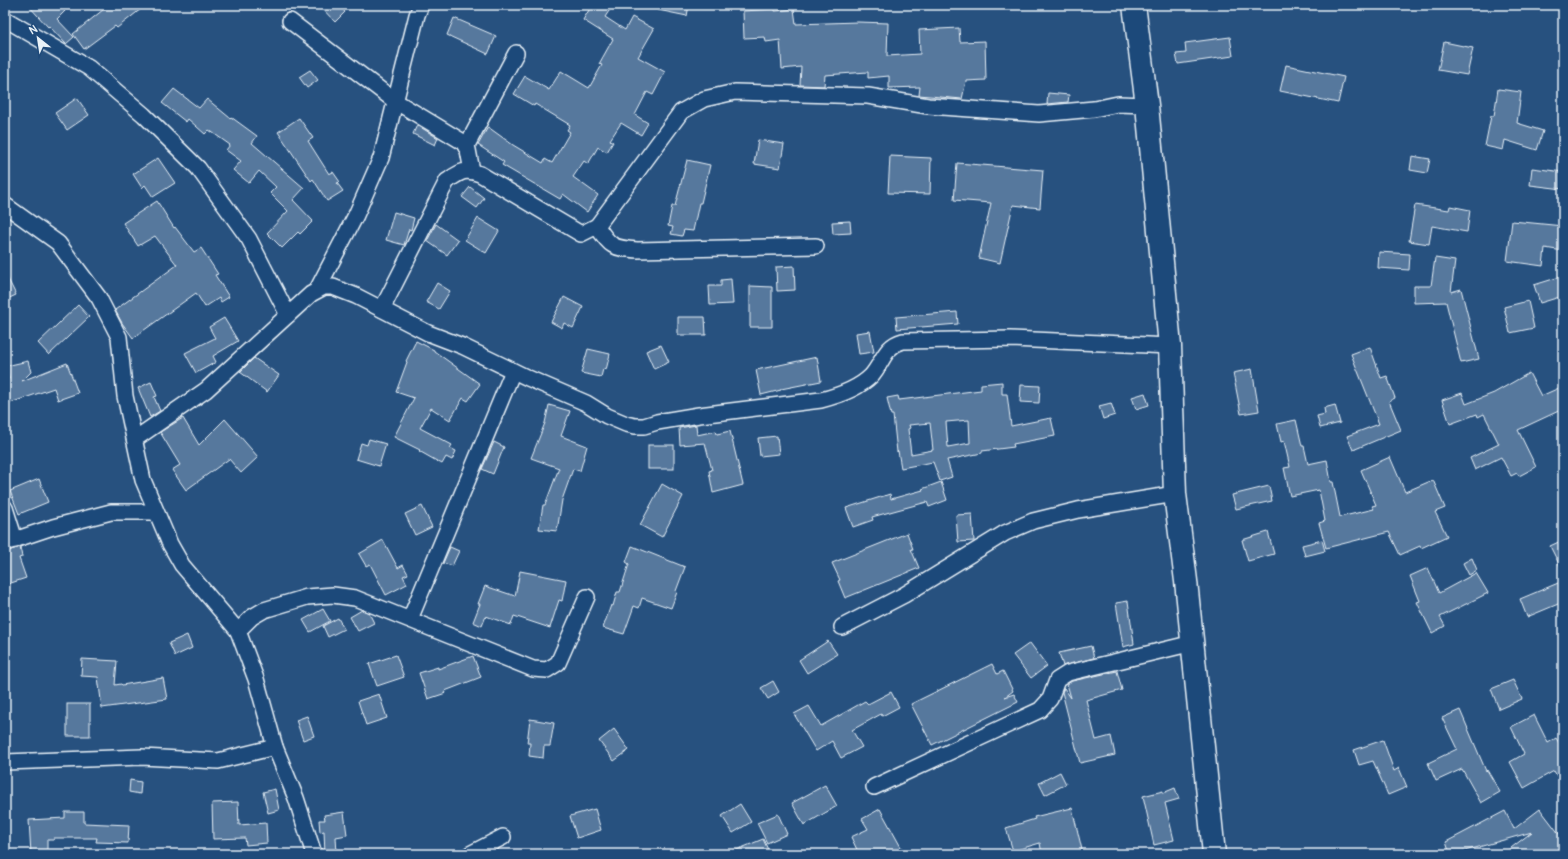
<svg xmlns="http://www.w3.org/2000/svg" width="1568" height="859" font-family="Pangolin,sans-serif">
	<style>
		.building { fill: #57789d; stroke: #e8f1f8; fill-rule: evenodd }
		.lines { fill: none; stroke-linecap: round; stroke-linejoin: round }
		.street-casing { stroke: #e8f1f8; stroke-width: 18 }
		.primary-casing { stroke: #e8f1f8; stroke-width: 25 }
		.street { stroke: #1f4a7a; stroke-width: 15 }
		.primary { stroke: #1f4a7a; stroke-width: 22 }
	</style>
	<rect width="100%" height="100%" fill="#27517f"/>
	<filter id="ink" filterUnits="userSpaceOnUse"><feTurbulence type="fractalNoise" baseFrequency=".025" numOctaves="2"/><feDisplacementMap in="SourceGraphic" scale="8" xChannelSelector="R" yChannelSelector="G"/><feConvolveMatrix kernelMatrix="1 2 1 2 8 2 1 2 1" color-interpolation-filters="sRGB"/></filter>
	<g filter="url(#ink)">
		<g class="building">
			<polygon points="28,5 59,5 65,11 57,19 74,37 66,44 49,26 48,27"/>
			<polygon points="109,5 146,5 117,28 115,26 84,49 73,34"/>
			<polygon points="319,5 339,5 345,12 335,22"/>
			<polygon points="592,5 613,5 605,17 625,30 632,17 654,29 638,57 665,72 653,95 647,92 635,115 648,123 641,135 621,123 610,140 613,142 607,152 598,147 588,164 584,161 573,177 598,195 587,212 563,194 560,199 502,165 504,162 478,145 488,127 513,145 543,163 545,159 552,163 570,132 567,130 570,125 535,104 534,106 514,94 525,76 549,90 561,71 589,88 602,65 599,64 613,39 583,20"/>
			<polygon points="658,5 689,5 687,16 658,10"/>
			<polygon points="775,9 775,11 794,9 796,24 858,22 888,23 887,56 920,54 919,30 959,28 960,42 985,41 986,80 966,81 962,99 919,95 920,87 889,88 889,76 868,78 868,72 825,75 824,86 800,85 801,67 782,69 780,40 766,42 765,37 744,38 743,11"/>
			<polygon points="454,18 496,36 488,54 447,35"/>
			<polygon points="1230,37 1233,56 1178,64 1176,54 1186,53 1185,43"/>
			<polygon points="1444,42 1473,48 1467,75 1438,70"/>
			<polygon points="1286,65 1344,77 1338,103 1280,91"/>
			<polygon points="310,70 318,80 307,88 299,77"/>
			<polygon points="174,89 199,108 207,99 230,118 231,117 257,136 252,143 304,188 293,200 313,221 300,234 298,232 282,248 267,233 288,211 270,193 276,187 259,171 249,183 233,170 241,161 226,150 230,145 209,130 205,134 188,119 186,122 162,103"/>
			<polygon points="1498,89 1521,92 1517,123 1543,131 1537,150 1505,140 1503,150 1485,146 1491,116 1494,116"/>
			<polygon points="1048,93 1069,95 1068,102 1047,104"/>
			<polygon points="77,98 89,115 67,130 55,113"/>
			<polygon points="299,118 313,138 308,141 329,174 333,172 340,182 337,183 343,191 327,201 313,179 311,181 278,132"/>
			<polygon points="417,125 438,138 435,145 413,134"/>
			<polygon points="758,140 784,144 780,168 754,164"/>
			<polygon points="890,156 931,158 930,194 888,193"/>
			<polygon points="1412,156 1430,159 1427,173 1410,170"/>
			<polygon points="158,158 175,183 153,197 145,185 142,188 133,174"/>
			<polygon points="687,160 710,165 701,203 699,203 693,231 684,230 682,236 671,234 673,227 668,226 672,206 675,206"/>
			<polygon points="957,163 1043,170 1040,208 1013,205 1000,263 979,258 991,203 954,200"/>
			<polygon points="1532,168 1563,172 1563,189 1530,185"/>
			<polygon points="470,187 484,198 477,208 462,197"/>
			<polygon points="157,201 174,228 175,227 194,252 201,248 218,274 215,275 229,297 221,302 219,298 205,307 196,293 133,338 122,323 115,310 177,265 155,236 138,246 123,223"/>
			<polygon points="1415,205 1449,210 1450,206 1470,210 1467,232 1432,226 1429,244 1409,241"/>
			<polygon points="394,212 414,218 411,230 409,229 404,245 386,240"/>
			<polygon points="478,218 499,231 486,253 465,240"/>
			<polygon points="850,221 851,233 833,234 832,222"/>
			<polygon points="1512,221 1563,226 1563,251 1545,248 1543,266 1507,261"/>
			<polygon points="436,224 458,240 447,255 427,241"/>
			<polygon points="1379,252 1410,254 1409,270 1378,268"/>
			<polygon points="1435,258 1455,261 1451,292 1461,289 1479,359 1461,363 1446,302 1414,303 1414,286 1431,286"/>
			<polygon points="794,266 795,290 777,291 776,267"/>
			<polygon points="5,273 16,295 5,300"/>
			<polygon points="1563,276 1563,296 1540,303 1534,285"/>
			<polygon points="731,279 733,304 710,305 709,286 721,286 721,280"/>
			<polygon points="437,283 450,291 439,309 426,302"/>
			<polygon points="750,286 772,287 772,327 750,327"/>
			<polygon points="564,297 583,307 573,328 564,323 562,328 551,322"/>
			<polygon points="1528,301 1534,328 1510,333 1504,307"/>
			<polygon points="78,305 89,317 49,355 38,343"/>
			<polygon points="957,312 958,324 897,329 896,317"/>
			<polygon points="678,317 705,317 706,335 678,335"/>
			<polygon points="224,318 238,341 213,356 216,362 196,373 185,353 215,338 209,327"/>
			<polygon points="870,331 874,352 859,354 856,333"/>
			<polygon points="416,341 434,350 434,351 480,384 468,401 463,398 450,420 431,408 420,428 452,445 450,448 456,451 452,460 446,457 442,464 419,451 420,450 394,437 414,398 396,392 407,362 406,361"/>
			<polygon points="661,345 669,362 654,369 646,351"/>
			<polygon points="1370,347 1381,378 1387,376 1395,398 1389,401 1401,430 1353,450 1347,436 1379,424 1351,354"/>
			<polygon points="588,349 610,354 606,370 603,369 601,377 581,373"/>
			<polygon points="817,357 821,381 781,389 781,390 761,395 756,370"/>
			<polygon points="254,358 279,375 267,392 240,372"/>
			<polygon points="28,361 31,372 22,381 67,363 78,393 58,400 54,388 10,403 7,395 5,397 5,380 9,379 6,366"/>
			<polygon points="1252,369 1259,411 1241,414 1233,373"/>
			<polygon points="1529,373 1541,396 1559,388 1563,396 1563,409 1518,430 1536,467 1519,476 1517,473 1511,476 1501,457 1475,470 1470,458 1499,444 1484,414 1478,417 1477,414 1450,424 1442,400 1462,393 1466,404 1494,393"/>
			<polygon points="151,382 157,396 154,397 160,411 150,417 138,388"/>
			<path d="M1002,382V394H1007L1011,426L1051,418L1055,436L1013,444L1014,447L982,451V453L947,460L952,477L940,481L933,462L901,468L898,451L897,452L893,415H891L887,398L898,396L899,400L981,390V384ZM969,420L970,443L948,447L946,422ZM930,423L933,450L911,454L908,429L910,428L909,425Z"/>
			<polygon points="1021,385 1040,386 1039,403 1020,402"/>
			<polygon points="1145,393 1149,405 1136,409 1132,397"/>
			<polygon points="1111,403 1115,415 1103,419 1099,406"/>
			<polygon points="549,405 570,411 561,436 587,446 580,471 573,469 562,500 557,531 539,529 543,505 545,505 559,468 531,458 545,423"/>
			<polygon points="1335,405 1340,423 1320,428 1317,416 1325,414 1324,408"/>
			<polygon points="183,418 199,445 225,419 258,457 241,473 229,459 186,490 172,470 180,465 160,432"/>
			<polygon points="1296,420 1302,446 1304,446 1308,464 1327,460 1331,482 1333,482 1340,517 1374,509 1372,506 1376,505 1361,470 1390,457 1405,492 1433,480 1445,508 1435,512 1447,536 1421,548 1420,546 1400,555 1389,532 1326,548 1319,523 1325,521 1319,490 1290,496 1284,468 1290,467 1284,441 1281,442 1277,424"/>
			<polygon points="696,425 697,435 716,431 717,434 730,431 743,485 713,493 709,471 712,470 705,443 680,445 679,428"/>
			<polygon points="777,436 779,454 760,456 758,438"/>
			<polygon points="369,439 386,444 379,466 356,459 361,443 367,445"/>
			<polygon points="494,442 504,447 493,474 482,469"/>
			<rect x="648" y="445" width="26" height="24"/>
			<polygon points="39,479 48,502 19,514 10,491"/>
			<polygon points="941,482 947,500 929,507 927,502 897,510 872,517 873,520 853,527 846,508 890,494 891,499 923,490 922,489"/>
			<polygon points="662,484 683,496 662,537 640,525"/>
			<polygon points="1269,486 1272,501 1236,509 1232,495"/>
			<polygon points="422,506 432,527 415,535 405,514"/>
			<polygon points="972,514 974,541 958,542 956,515"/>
			<polygon points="1268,532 1274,554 1248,561 1242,540"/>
			<polygon points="907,533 913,549 911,549 919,568 845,598 838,581 840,580 832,563"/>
			<polygon points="383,540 398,568 403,565 408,574 403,576 407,584 386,595 370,564 366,566 359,554"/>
			<polygon points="1322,540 1325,551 1305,556 1302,545"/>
			<polygon points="1563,540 1563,572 1550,546"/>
			<polygon points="632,546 685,567 676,591 677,592 671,608 642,598 639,608 634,606 624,634 603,628 611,605 613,606 617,592 620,592 629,564 626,562"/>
			<polygon points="20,547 22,557 19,558 26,578 5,585 5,552"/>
			<polygon points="450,547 459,551 452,566 443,563"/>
			<polygon points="1472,558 1477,570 1469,575 1463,563"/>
			<polygon points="1428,568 1439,593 1476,573 1488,593 1440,617 1445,626 1432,633 1417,602 1420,601 1410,576"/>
			<polygon points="520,571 566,580 562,601 559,600 550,628 514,616 511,625 486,616 482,626 473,622 480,604 478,604 485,586 515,596"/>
			<polygon points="1563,581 1563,602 1527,617 1520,599"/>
			<polygon points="1128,601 1134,644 1123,647 1116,603"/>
			<polygon points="323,609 330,621 310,632 303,620"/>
			<polygon points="362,610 369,613 374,623 358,631 350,617"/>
			<polygon points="338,618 344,629 328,637 323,626"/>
			<polygon points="187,635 192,648 175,656 169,643"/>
			<polygon points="828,641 837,654 807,673 799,660"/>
			<polygon points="1030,643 1047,666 1031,678 1013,655"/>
			<polygon points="1091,646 1094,658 1063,666 1059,653"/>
			<polygon points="396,655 404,677 377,686 369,664"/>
			<polygon points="473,656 481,677 445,691 446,693 428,699 419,673 438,667 438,669"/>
			<polygon points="82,659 117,661 115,685 121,684 122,685 163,678 167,699 102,708 98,677 81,676"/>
			<polygon points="992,664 997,674 1003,671 1013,691 1005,697 1014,694 1018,702 932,745 911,704"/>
			<polygon points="1117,671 1122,690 1086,700 1096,740 1111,736 1115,755 1080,763 1062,692 1064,688 1071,698 1067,684 1072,681"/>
			<polygon points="1513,680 1522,699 1499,709 1491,689"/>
			<polygon points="773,681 779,692 768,699 761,688"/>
			<polygon points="891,692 899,707 882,716 881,714 852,730 862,747 841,758 832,741 816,751 794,714 809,706 821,726 865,701 868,704"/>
			<polygon points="379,694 387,718 366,725 358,701"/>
			<rect x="67" y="704" width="23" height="32"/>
			<polygon points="1460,710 1486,771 1487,770 1500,792 1481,803 1462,769 1436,781 1428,763 1457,749 1442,718"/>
			<polygon points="1534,715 1548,743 1556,738 1563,749 1563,786 1554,771 1524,788 1510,762 1524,754 1511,727"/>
			<polygon points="307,716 314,736 303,740 296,720"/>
			<polygon points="530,719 554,723 550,746 544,746 543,758 529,756 530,743 527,743"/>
			<polygon points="614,729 629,750 614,761 599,741"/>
			<polygon points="1383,740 1394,771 1399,768 1407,787 1388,795 1373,761 1359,765 1354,750"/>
			<polygon points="1060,772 1066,784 1045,795 1039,783"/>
			<polygon points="130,780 141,782 140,794 129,792"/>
			<polygon points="825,785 837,806 804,825 792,803"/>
			<polygon points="1175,788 1179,799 1165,803 1174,840 1154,845 1143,796 1163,791 1163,793"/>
			<polygon points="275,789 279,810 268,813 263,792"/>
			<polygon points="238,802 239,825 266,823 267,843 246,845 245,838 213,839 212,803"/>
			<polygon points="740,804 751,822 733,833 722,816"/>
			<polygon points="1072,808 1083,854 1042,854 1040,843 1013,851 1006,828 1035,819 1034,817"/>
			<polygon points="595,809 601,830 577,838 570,816"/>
			<polygon points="880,809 902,849 893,854 859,854 851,837 868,829 862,819"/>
			<polygon points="1540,809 1563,839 1563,854 1503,854 1532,832 1454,854 1450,854 1446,842 1505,811 1514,829"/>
			<polygon points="65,812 84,812 84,823 129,825 128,843 96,842 97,838 54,838 54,840 47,840 47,854 31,854 29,820 65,818"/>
			<polygon points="344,812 347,835 336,837 337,854 325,854 324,831 320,832 319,820 325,820 324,815"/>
			<polygon points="778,814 787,834 767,843 757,823"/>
			<polygon points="763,839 770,854 727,854"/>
		</g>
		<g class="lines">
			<defs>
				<g id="street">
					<polyline points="5,19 89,68 144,115 198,168 249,239 288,315"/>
					<polyline points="290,21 395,101 463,142 468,150 472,171"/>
					<polyline points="466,147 516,53"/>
					<polyline points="5,205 58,243 99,298 119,337 125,396 143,480 170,544 182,565 238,631 256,679 275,747 296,798 314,854"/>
					<path d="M597,226C610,247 613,248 637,250L816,246"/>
					<polyline points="317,290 356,215 381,158 417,15 421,5"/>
					<path d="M382,309L447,181C460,172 464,168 480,174L581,234L597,226L681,112L704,99L735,92L868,96L928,106L1039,114L1094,109L1118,104L1147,105"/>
					<path d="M135,439L206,390L311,294L324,287H333L356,296L428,333L462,346L528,378L586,403L607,416L626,424L635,426H644L657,422L699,415L821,400C837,396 858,389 871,376C883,363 884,346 903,341L1010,339L1170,346"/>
					<polyline points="5,508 15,540"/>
					<polyline points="5,543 53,527 111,512 156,512"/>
					<polyline points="410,619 513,371"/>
					<polyline points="842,627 904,595 1005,533 1033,521 1078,510 1175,494"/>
					<polyline points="238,631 252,617 264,610 307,597 333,595 355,598 533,669 547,670 558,663 587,597"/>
					<polyline points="5,762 142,757 218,761 275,747"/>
					<polyline points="874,787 1040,710 1050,699 1057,680 1068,673 1193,643"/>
					<polyline points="470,854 503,837"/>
				</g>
				<polyline id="primary" points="1134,5 1147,105 1170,346 1175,494 1186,581 1214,854"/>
			</defs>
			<use href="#street" class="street-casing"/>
			<use href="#primary" class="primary-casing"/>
			<use href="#street" class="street"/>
			<use href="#primary" class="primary"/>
		</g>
	</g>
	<rect width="1568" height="859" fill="none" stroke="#1f4a7a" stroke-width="20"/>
	<rect x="10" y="10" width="1548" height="839" fill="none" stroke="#e8f1f8" stroke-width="1.5" filter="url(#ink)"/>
	<g transform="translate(38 38) rotate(330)" stroke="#1f4a7a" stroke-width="3" paint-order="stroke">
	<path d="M0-3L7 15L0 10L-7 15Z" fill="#e8f1f8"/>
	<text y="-6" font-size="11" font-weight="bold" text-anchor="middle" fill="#e8f1f8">N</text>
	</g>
</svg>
